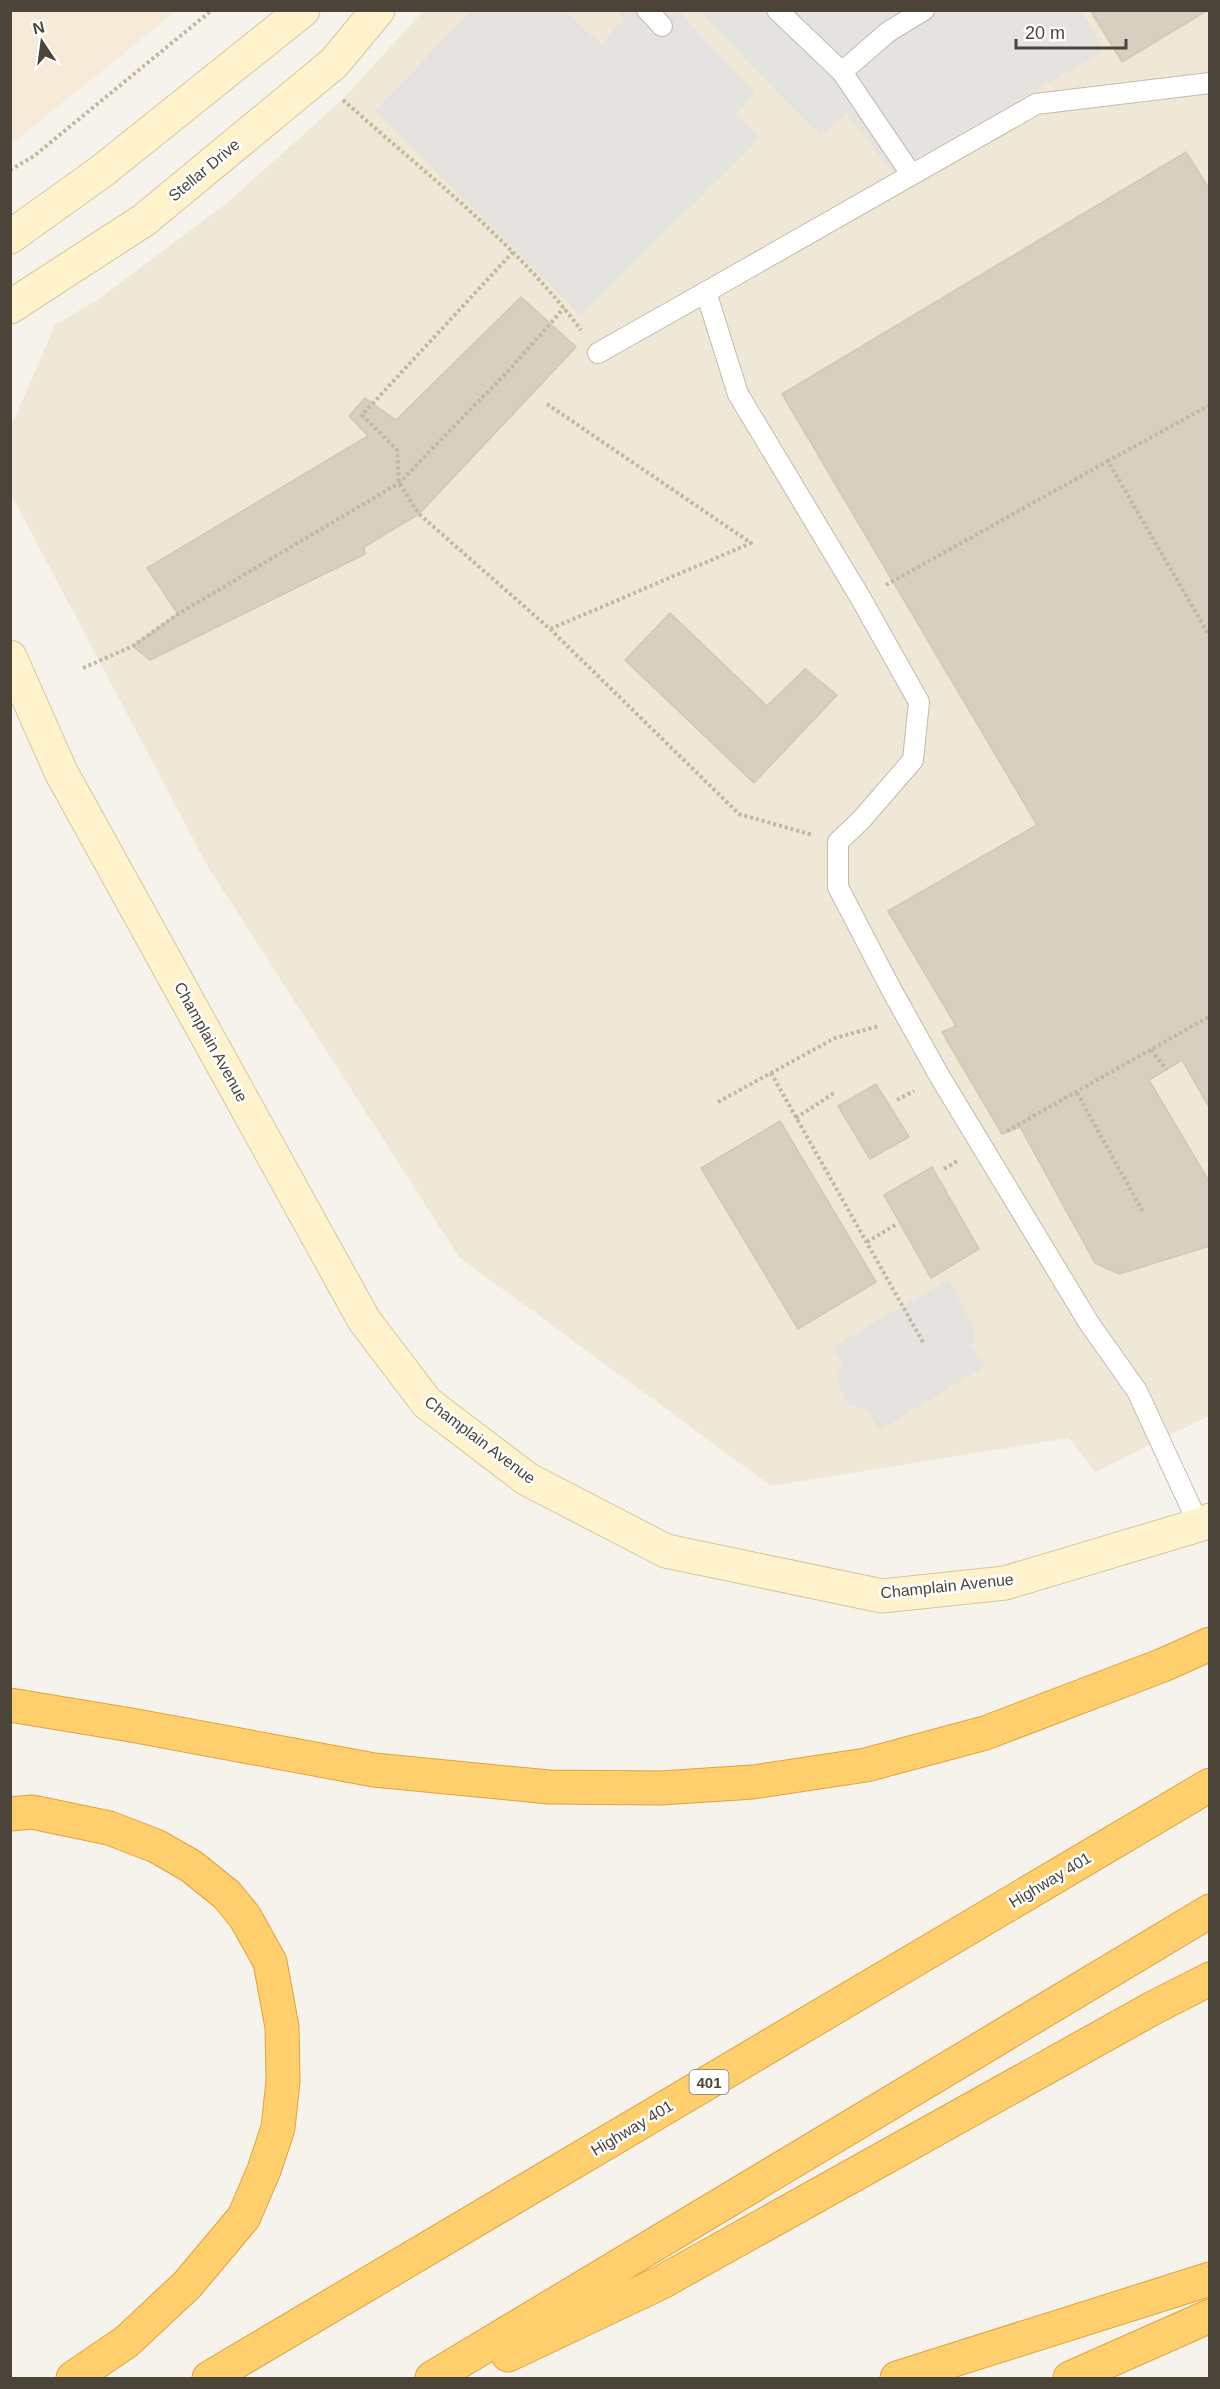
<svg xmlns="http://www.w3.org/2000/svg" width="1220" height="2389" font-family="Helvetica,sans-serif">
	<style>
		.commercial { fill: #f7ead8 }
		.education { fill: #efe8d6 }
		.parking { fill: #e5e3e0 }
		.building { fill: #d8cfc1; stroke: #d3c7b4; stroke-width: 1.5 }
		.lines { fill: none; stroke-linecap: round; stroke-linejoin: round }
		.lane-casing { stroke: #c2bbae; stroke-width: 22 }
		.secondary-casing { stroke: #d6c79b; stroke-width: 35 }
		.highway-casing { stroke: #e0a43c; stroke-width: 35 }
		.path { stroke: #c4b79f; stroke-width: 4; stroke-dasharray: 3 3; stroke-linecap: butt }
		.lane { stroke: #fff; stroke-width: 20 }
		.secondary { stroke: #fff3cd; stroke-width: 33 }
		.highway { stroke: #ffcf6e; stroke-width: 33 }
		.labels { text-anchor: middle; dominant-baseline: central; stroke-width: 5; stroke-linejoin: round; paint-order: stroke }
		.shield { fill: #fff; stroke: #817c74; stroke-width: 1.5 }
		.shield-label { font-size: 15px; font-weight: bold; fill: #4b4439 }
		.street-label { font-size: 16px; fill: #4b4439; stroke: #fff }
	</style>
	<rect width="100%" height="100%" fill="#f6f3ec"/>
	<polygon class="commercial" points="11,10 176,10 176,11 11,144"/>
	<polygon class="education" points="423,11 1209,11 1209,1416 1095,1472 1069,1438 771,1486 459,1257 207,865 11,494 11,427 55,325 97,300 227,203 343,99"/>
	<g class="parking">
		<polygon points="471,11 565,11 602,45 623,19 615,11 680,11 696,31 756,93 736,114 760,138 581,316 375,111"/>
		<polygon points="702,11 1081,11 1105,51 892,172 847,114 820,135 710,23"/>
		<polygon points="949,1279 976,1333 972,1346 985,1366 879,1430 870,1413 863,1408 848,1405 836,1378 843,1366 833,1347"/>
	</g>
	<g class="building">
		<polygon points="1090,10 1208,10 1122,62"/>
		<polygon points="1186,152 1210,190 1210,1109 1182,1060 1149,1080 1210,1183 1210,1246 1119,1274 1095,1263 1020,1127 1002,1134 942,1032 956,1026 888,911 1037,825 782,394"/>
		<polygon points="521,297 576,347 419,514 364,547 365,554 150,660 133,646 178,614 147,568 368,436 349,416 365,398 396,420"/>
		<polygon points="670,613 767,706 805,669 837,695 754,783 625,660"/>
		<polygon points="876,1084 909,1137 870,1159 838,1106"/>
		<polygon points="780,1121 876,1282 798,1329 701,1168"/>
		<polygon points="932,1167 979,1249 931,1278 884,1195"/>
	</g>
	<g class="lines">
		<defs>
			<g id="lane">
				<polyline points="647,10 662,26"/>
				<polyline points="777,10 842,72 888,32 924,10"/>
				<polyline points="842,72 911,174"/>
				<polyline points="598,353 706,292"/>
				<polyline points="1199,1525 1137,1391 1089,1323 940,1077 891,989 838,887 838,842 862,819 913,760 919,702 860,597 738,394 706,292 1036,104 1210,83"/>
			</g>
			<g id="secondary">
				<polyline points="10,237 102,171 303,10"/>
				<polyline points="10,307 144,220 334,63 378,10"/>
				<polyline points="10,657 61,772 364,1320 427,1403 527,1479 666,1551 882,1596 1005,1583 1199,1525 1210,1520"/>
			</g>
			<g id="highway">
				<polyline points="10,1705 131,1725 374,1770 549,1787 661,1788 753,1782 866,1765 985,1733 1163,1665 1210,1644"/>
				<polyline points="10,1814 32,1812 109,1828 156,1846 191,1866 227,1895 245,1917 270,1962 282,2027 283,2081 278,2128 264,2170 244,2217 187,2285 126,2342 73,2378"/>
				<polyline points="508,2355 660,2283 1153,2008 1210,1979"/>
				<polyline points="209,2378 1210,1785"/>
				<polyline points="432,2378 1210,1911"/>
				<polyline points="897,2378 1210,2279"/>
				<polyline points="1070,2378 1210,2316"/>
			</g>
		</defs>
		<use href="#lane" class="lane-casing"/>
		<use href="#secondary" class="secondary-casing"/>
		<use href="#highway" class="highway-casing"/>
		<g class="path">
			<path d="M343,100C425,173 515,242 581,330"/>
			<polyline points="10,170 34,156 212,10"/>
			<polyline points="513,252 362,415 397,450 399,483 419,514 550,629 739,814 813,835"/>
			<polyline points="547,404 751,543 550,629"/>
			<polyline points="1210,405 1108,461 1210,637"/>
			<polyline points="886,585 1108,461"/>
			<polyline points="83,668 133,646 178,614 399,483 512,367 564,308"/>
			<polyline points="1151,1050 1167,1070"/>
			<polyline points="771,1073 924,1344"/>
			<polyline points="1077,1093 1143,1212"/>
			<polyline points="897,1100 914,1091"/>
			<polyline points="718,1102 835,1038 879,1026"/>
			<polyline points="796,1118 834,1093"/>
			<polyline points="1007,1131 1210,1016"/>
			<polyline points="944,1169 959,1160"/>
			<polyline points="867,1242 897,1224"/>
		</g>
		<use href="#lane" class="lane"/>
		<use href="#secondary" class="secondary"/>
		<use href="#highway" class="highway"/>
	</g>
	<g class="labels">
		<rect class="shield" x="689.5" y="2070" width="39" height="24" rx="4.5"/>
		<g class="shield-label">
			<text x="709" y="2082">401</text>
		</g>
		<g class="street-label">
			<text transform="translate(204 170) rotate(-40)">Stellar Drive</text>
			<text transform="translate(211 1042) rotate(61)">Champlain Avenue</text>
			<text transform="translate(480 1440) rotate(37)">Champlain Avenue</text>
			<text transform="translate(947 1586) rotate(-6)">Champlain Avenue</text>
			<text transform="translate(1050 1880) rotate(-31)">Highway 401</text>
			<text transform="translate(632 2128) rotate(-31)">Highway 401</text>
		</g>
	</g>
	<rect width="1220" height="2389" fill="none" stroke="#4b4439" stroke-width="24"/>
	<g transform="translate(42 42) rotate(347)" stroke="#ffffff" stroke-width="4.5" paint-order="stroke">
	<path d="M0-4.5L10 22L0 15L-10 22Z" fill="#4b4439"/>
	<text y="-9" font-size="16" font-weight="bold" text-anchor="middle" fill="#4b4439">N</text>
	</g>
	<path d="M1016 39v9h110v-9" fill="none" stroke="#4b4439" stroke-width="3"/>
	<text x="1025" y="39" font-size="18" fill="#4b4439" stroke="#ffffff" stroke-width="4.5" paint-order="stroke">20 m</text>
</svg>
